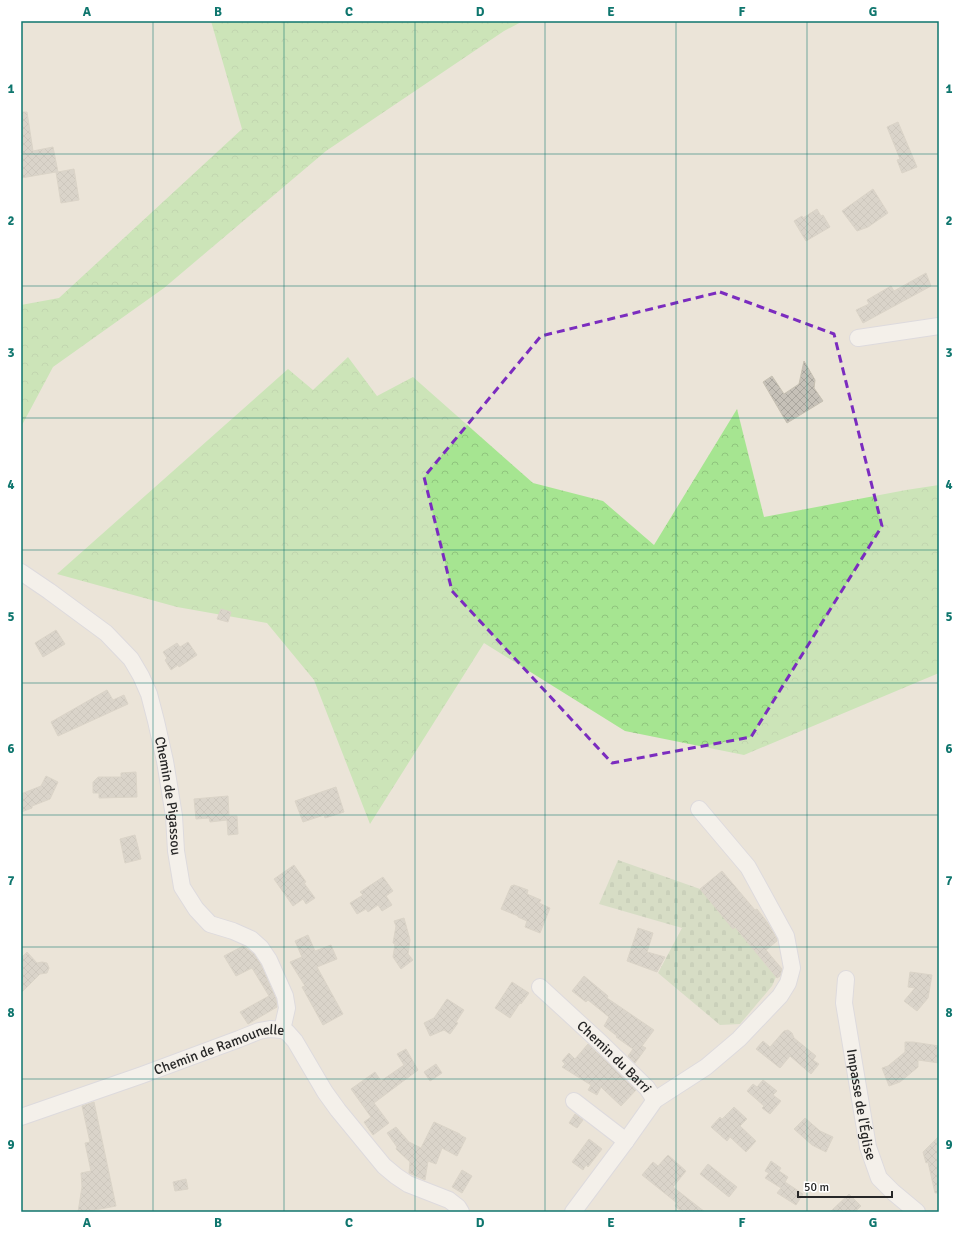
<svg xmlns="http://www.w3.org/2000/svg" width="960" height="1233" font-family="Signika,sans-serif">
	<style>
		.forest { fill: url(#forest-crowns) }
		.cemetery { fill: url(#cemetery-stones) }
		.building { fill: url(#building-cross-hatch); stroke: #c6c0b2 }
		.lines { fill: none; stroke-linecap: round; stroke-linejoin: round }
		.minor-casing { stroke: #cdcfe2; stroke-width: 18 }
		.minor { stroke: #fff; stroke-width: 16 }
		.marked { fill: none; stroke: #7b2cbf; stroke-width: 3; stroke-dasharray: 8 5; stroke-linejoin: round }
		.grid { fill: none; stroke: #0f766e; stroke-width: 1; stroke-opacity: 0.55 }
		.labels { text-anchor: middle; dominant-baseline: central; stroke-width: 3; stroke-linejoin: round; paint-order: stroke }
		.street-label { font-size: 14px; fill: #272727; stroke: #fff }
		.neatline { fill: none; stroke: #0f766e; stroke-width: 1.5 }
		.grid-label { font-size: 13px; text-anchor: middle; font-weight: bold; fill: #0f766e }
	</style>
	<defs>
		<pattern id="forest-crowns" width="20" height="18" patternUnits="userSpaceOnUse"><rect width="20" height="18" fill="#a6e591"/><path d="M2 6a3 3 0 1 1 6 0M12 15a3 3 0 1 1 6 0" fill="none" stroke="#8fc47d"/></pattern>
		<pattern id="cemetery-stones" width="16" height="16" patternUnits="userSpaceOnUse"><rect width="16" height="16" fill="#bed6ae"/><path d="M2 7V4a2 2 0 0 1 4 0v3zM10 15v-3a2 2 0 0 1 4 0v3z" fill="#a3b896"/></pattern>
		<pattern id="building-cross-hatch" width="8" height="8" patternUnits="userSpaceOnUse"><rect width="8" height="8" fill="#c6c1b8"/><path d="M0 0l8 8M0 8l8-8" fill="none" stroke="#aaa69e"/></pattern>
	</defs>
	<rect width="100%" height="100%" fill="#ebe4d8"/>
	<g class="forest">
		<polygon points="211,21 523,21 504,31 326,151 164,288 53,367 21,427 21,305 59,298 242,129"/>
		<polygon points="348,357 377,396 413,377 533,483 603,501 654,545 737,409 764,517 906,490 939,485 939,673 744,755 625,731 484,643 370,824 314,680 267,623 177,607 57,574 288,369 313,390"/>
	</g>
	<polygon class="cemetery" points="618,860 700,889 735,927 776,977 772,986 740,1024 720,1025 658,973 682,928 599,904"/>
	<g class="building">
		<polygon points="21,112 27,112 33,151 53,147 58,172 74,169 79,200 61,203 56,172 21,178"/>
		<polygon points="898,122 917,167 902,173 897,160 900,159 887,127"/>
		<polygon points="873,189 888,213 868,227 857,231 842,211"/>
		<polygon points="817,209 821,216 823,215 830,227 806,241 794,221 802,216 803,218"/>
		<polygon points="926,273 931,286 863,323 856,310 869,304 867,300 891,286 894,291"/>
		<polygon points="804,361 815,380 814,388 823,401 787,423 763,382 772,376 784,394 799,384"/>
		<polygon points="221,609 231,612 228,622 217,619"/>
		<polygon points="56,630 65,644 43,657 35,643"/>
		<polygon points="188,642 197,655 179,667 178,665 171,670 165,660 167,658 163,652 177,643 180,647"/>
		<polygon points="107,690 113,700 124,695 128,704 58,736 51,722"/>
		<polygon points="136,772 137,797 99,798 99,793 93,793 93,782 98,777 121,777 121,773"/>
		<polygon points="46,776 58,782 50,799 32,806 32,808 21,812 21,794 41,786"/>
		<polygon points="336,787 344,812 325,818 324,815 303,822 295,801"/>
		<polygon points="228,796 229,816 237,816 238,834 228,835 227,820 210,822 209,818 196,819 194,799"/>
		<polygon points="135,835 141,859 125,863 120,839"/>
		<polygon points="294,865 306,882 304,883 315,898 306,904 303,899 293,906 274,879"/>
		<polygon points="722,871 755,910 757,909 767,922 777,939 777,941 766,950 782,969 780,976 777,978 735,927 733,929 700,889"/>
		<polygon points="383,877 393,891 386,896 392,905 382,911 378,905 368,912 366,909 357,914 350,903 363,895 360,892"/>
		<polygon points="514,885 528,890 527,894 541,900 539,903 550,908 540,933 525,927 527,921 518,917 518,916 501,909 511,886"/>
		<polygon points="404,918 410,940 408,954 413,960 401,969 393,957 395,944 393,943 396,926 394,921"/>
		<polygon points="638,928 653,933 647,952 665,957 657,972 627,961"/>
		<polygon points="308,935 315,951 331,945 337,959 317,967 343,1014 323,1025 302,987 305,986 290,962 302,957 295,941"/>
		<polygon points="243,946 254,954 261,965 276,999 277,1007 248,1024 240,1012 269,996 252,968 236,976 224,956"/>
		<polygon points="27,952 37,963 42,962 47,963 49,968 47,973 40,974 21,993 21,958"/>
		<polygon points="910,972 932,975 928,998 917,1011 904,1001 915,988 908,987"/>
		<polygon points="584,976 608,996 607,998 654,1030 642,1046 646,1048 635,1063 628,1056 633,1049 616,1037 617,1036 604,1026 609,1017 588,1000 586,1002 572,991"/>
		<polygon points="512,982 529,993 521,1004 520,1003 510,1018 495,1008"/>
		<polygon points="447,999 464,1010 456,1022 458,1023 450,1034 444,1030 430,1036 424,1023 434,1018"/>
		<polygon points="788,1030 792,1033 794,1038 816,1056 813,1060 819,1064 811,1074 790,1056 780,1068 756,1049 763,1041 770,1047 784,1031"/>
		<polygon points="905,1042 913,1042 939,1046 939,1063 918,1060 918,1067 900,1082 889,1086 882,1068 888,1066 905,1052"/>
		<polygon points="588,1044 636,1090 621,1106 601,1087 597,1095 588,1090 591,1085 562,1067 565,1064 562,1061 569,1053 575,1059"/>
		<polygon points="406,1049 418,1070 374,1103 389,1123 373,1135 364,1122 371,1117 351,1089 375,1072 381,1081 404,1065 397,1054"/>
		<polygon points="436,1064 442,1073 430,1081 424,1072"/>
		<polygon points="763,1080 777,1091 773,1095 781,1101 770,1114 762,1108 764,1106 747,1091 753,1084 757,1087"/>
		<polygon points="94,1102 116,1206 84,1212 78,1212 82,1187 81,1173 91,1171 85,1143 90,1142 82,1106"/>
		<polygon points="734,1107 747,1119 740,1126 756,1141 746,1152 730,1137 727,1141 711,1127 720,1117 722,1119"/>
		<polygon points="575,1114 583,1120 577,1128 569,1123"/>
		<polygon points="805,1118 820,1131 833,1137 826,1152 812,1145 794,1129"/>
		<polygon points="434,1122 460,1134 460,1135 466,1138 457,1156 442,1148 436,1164 428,1161 425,1180 409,1173 410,1162 396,1149 397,1147 387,1133 396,1127 409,1142 421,1148"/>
		<polygon points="939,1136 939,1193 935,1193 928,1162 926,1163 923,1152"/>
		<polygon points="589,1139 602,1149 588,1167 586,1165 583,1170 572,1162"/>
		<polygon points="668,1155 686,1171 673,1187 705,1212 682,1212 675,1206 677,1203 642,1175 653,1162 658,1166"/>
		<polygon points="771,1161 781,1168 779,1171 788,1177 785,1182 803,1194 796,1205 777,1193 781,1188 765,1178 769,1173 765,1171"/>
		<polygon points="708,1164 737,1187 729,1197 700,1174"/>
		<polygon points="462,1170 472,1176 462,1193 452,1187"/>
		<polygon points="186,1179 188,1189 175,1191 173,1182"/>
		<polygon points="849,1194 861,1206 855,1212 830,1212"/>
	</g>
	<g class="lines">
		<defs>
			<g id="minor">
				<polyline points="858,338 939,326"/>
				<path id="s1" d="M21,572L49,591L106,633L131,659L141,676L149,694L156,721L165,761L174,816L176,851L182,887L196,909L210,924L233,931L251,939L261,948L269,960L285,996L287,1008L282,1030"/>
				<path id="s2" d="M846,979L844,1003L868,1147L879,1178L893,1192L917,1212"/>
				<path id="s3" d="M540,987L601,1043L647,1088L655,1100"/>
				<polyline points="574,1101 626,1141"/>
				<path id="s4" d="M21,1117L142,1075L239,1039L259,1031L270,1029L282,1030L287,1032L295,1041L325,1092L338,1110L384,1166L396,1176L408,1184L449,1200L458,1207L461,1212"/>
				<polyline points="573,1212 626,1141 655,1100 706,1067 739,1039 780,996 788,983 792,968 786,936 748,867 699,809"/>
			</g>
		</defs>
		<use href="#minor" class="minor-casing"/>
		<use href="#minor" class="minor"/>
	</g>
	<path d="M0 0H960V1233H0ZM720,292L834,334L882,526L751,737L612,763L452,591L424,477L541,336Z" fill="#ebe4d8" fill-opacity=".55" fill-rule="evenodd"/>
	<path class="marked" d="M720,292L834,334L882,526L751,737L612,763L452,591L424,477L541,336Z"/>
	<path class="grid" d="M153,21V1212M284,21V1212M415,21V1212M545,21V1212M676,21V1212M807,21V1212M21,154H939M21,286H939M21,418H939M21,550H939M21,683H939M21,815H939M21,947H939M21,1079H939"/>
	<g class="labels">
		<g class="street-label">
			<text stroke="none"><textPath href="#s1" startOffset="284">Chemin de Pigassou</textPath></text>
			<text stroke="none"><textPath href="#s4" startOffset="210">Chemin de Ramounelle</textPath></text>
			<text stroke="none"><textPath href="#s3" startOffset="102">Chemin du Barri</textPath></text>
			<text stroke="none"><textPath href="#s2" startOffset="127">Impasse de l'Église</textPath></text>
		</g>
	</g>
	<rect width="960" height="1233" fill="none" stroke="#ffffff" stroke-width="44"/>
	<path d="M798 1191v6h94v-6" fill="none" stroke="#272727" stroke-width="2"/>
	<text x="804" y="1191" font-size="12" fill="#272727" stroke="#ffffff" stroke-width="3" paint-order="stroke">50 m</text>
	<rect x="22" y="22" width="916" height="1189" class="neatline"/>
	<g class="grid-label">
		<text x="87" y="16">A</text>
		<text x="218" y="16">B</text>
		<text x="349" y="16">C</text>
		<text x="480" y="16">D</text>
		<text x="611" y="16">E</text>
		<text x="742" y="16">F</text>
		<text x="873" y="16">G</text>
		<text x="11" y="93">1</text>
		<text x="949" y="93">1</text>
		<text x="11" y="225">2</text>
		<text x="949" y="225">2</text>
		<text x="11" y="357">3</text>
		<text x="949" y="357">3</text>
		<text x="11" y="489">4</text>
		<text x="949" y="489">4</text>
		<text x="11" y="621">5</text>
		<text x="949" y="621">5</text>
		<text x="11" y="753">6</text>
		<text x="949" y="753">6</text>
		<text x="11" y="885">7</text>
		<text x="949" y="885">7</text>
		<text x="11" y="1017">8</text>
		<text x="949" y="1017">8</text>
		<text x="11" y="1149">9</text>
		<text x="949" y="1149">9</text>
		<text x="87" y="1227">A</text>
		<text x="218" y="1227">B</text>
		<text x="349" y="1227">C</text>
		<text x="480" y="1227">D</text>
		<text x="611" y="1227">E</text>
		<text x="742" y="1227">F</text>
		<text x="873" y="1227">G</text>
	</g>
</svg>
